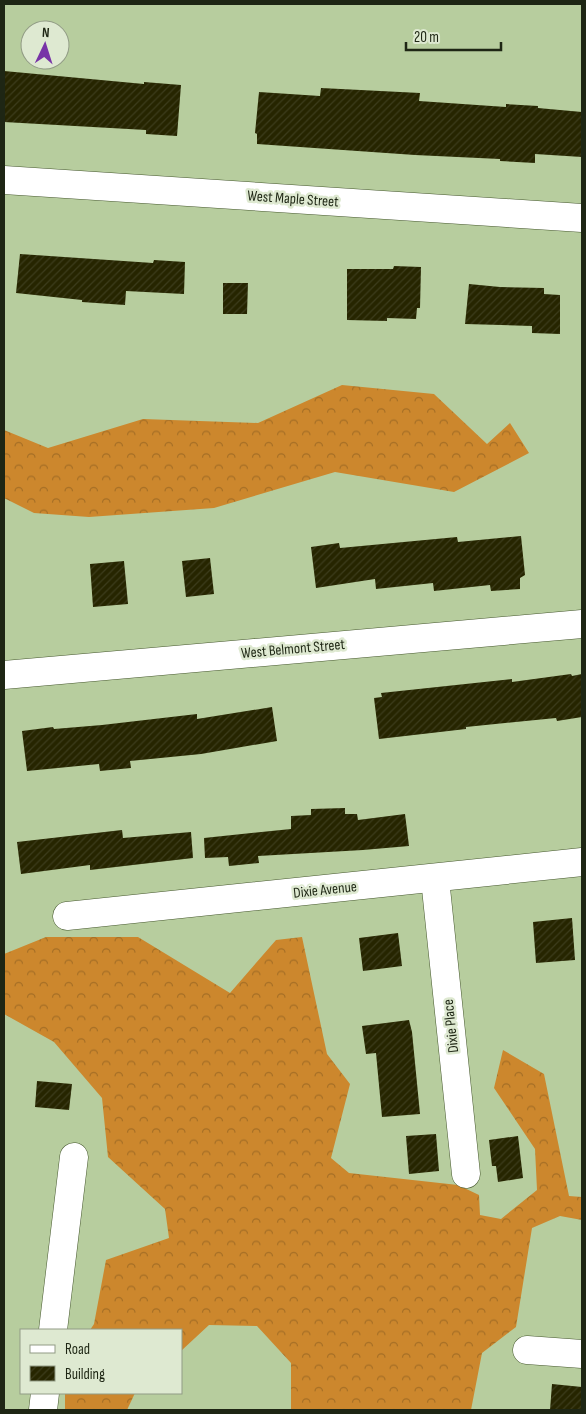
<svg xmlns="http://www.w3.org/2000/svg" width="586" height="1414" font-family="'Sofia Sans Condensed',sans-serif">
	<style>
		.forest { fill: url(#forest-crowns) }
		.building { fill: url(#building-hatch) }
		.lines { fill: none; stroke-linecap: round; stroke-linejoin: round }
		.minor-casing { stroke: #46582e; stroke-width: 29 }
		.minor { stroke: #fff; stroke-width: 28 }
		.labels { text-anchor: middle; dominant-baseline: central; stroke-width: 5; stroke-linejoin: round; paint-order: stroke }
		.street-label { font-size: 15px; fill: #1e2614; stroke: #dee9d1 }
	</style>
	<defs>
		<pattern id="forest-crowns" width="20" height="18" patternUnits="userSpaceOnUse" patternTransform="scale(1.25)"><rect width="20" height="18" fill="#cc872d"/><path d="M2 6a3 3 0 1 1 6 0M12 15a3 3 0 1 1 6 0" fill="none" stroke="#a56e25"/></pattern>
		<pattern id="building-hatch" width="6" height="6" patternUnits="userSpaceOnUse" patternTransform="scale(1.25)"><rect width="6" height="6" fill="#262500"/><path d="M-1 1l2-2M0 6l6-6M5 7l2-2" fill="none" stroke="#3c3c1c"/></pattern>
	</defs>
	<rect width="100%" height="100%" fill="#b7cd9e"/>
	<g class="forest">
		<polygon points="342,385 434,394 487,444 510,423 529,453 454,492 335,472 214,508 89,517 34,513 4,498 4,430 48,448 143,419 258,423"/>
		<polygon points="46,937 138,937 230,993 276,940 302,937 327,1054 350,1084 331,1158 349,1173 458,1185 479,1195 480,1215 501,1219 537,1190 535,1149 494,1088 503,1050 544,1074 569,1196 582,1197 582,1220 560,1216 532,1228 516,1327 482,1353 471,1410 291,1410 291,1363 257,1326 209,1325 181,1351 181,1330 90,1330 94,1324 106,1260 169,1238 165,1209 108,1157 102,1098 54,1042 4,1014 4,954"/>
		<polygon points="65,1393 135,1393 127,1410 65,1410"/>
	</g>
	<g class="building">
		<polygon points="4,71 144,84 144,82 181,85 177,136 146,134 146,130 4,122"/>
		<polygon points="321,88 420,93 419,101 506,107 506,104 538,106 538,108 582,112 582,157 535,154 535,163 500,161 500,159 415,155 257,144 257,134 255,133 259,92 320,96"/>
		<polygon points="20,254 153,263 154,260 185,262 184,294 126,291 125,305 82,302 82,300 16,293"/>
		<polygon points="394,266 421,267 420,308 417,308 416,319 387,318 387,321 347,320 347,269 393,269"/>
		<polygon points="223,283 248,283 247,314 223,314"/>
		<polygon points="469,284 500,287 544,288 544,294 560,295 560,334 532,333 532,326 465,324"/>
		<polygon points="521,536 525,575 520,578 520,589 491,591 490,585 434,591 433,583 376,589 375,579 316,588 311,547 339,543 340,548 457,537 458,542"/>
		<polygon points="210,558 214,594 186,597 182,561"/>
		<polygon points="124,561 128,604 93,607 90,564"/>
		<polygon points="571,674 572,676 582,674 582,717 557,721 556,718 466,727 466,729 379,739 374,698 382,697 381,693 512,679 512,682"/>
		<polygon points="272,707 277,741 201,754 130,761 131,768 100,771 99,764 27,771 22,731 53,727 54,729 102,725 197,714 197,719"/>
		<polygon points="345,808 345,814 357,814 358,820 405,814 409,846 363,850 258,856 259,863 229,866 228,857 205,858 204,838 291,829 291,816 311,815 311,809"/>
		<polygon points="122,830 123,838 191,832 193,858 90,870 90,865 21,874 17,842"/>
		<polygon points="572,918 575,960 536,963 533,922"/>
		<polygon points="398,933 402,966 363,971 359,938"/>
		<polygon points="409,1020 412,1032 420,1114 382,1117 376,1053 366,1054 362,1026"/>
		<polygon points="37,1081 72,1084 69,1110 35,1107"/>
		<polygon points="436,1134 439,1171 409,1174 406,1136"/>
		<polygon points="518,1136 523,1178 498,1182 496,1166 492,1166 489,1140"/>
		<polygon points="552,1384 582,1387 582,1410 550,1410"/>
	</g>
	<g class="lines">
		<defs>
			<g id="minor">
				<polyline points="4,180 582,218"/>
				<polyline points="4,675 582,624"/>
				<polyline points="435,879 466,1174"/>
				<polyline points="67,916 582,862"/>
				<polyline points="53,1330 74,1157"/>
				<polyline points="527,1350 582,1354"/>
				<polyline points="43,1410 45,1393"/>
			</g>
		</defs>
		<use href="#minor" class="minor-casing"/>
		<use href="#minor" class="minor"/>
	</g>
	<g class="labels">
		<g class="street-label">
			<text transform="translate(293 199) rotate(4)">West Maple Street</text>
			<text transform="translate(293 649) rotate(-5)">West Belmont Street</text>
			<text transform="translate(325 890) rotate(-6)">Dixie Avenue</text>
			<text transform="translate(451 1026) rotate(-96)">Dixie Place</text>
		</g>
	</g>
	<rect width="586" height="1414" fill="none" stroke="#1e2614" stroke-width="10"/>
	<rect x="20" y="1329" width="162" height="65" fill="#dee9d1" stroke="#919b85"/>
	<rect x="30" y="1345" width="25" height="8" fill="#ffffff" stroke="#919b85"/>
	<text x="65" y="1354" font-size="15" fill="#1e2614">Road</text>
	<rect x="30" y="1366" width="25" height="15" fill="url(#building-hatch)" stroke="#919b85"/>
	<text x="65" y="1379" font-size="15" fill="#1e2614">Building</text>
	<g transform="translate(45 45) rotate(4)"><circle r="24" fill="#dee9d1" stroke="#919b85"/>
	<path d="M0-4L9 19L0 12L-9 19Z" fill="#7833a7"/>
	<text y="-8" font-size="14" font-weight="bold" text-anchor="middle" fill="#1e2614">N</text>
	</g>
	<path d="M406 42v8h95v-8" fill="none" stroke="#1e2614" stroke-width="2.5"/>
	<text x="414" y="42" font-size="15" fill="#1e2614" stroke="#dee9d1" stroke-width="4" paint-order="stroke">20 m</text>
</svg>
